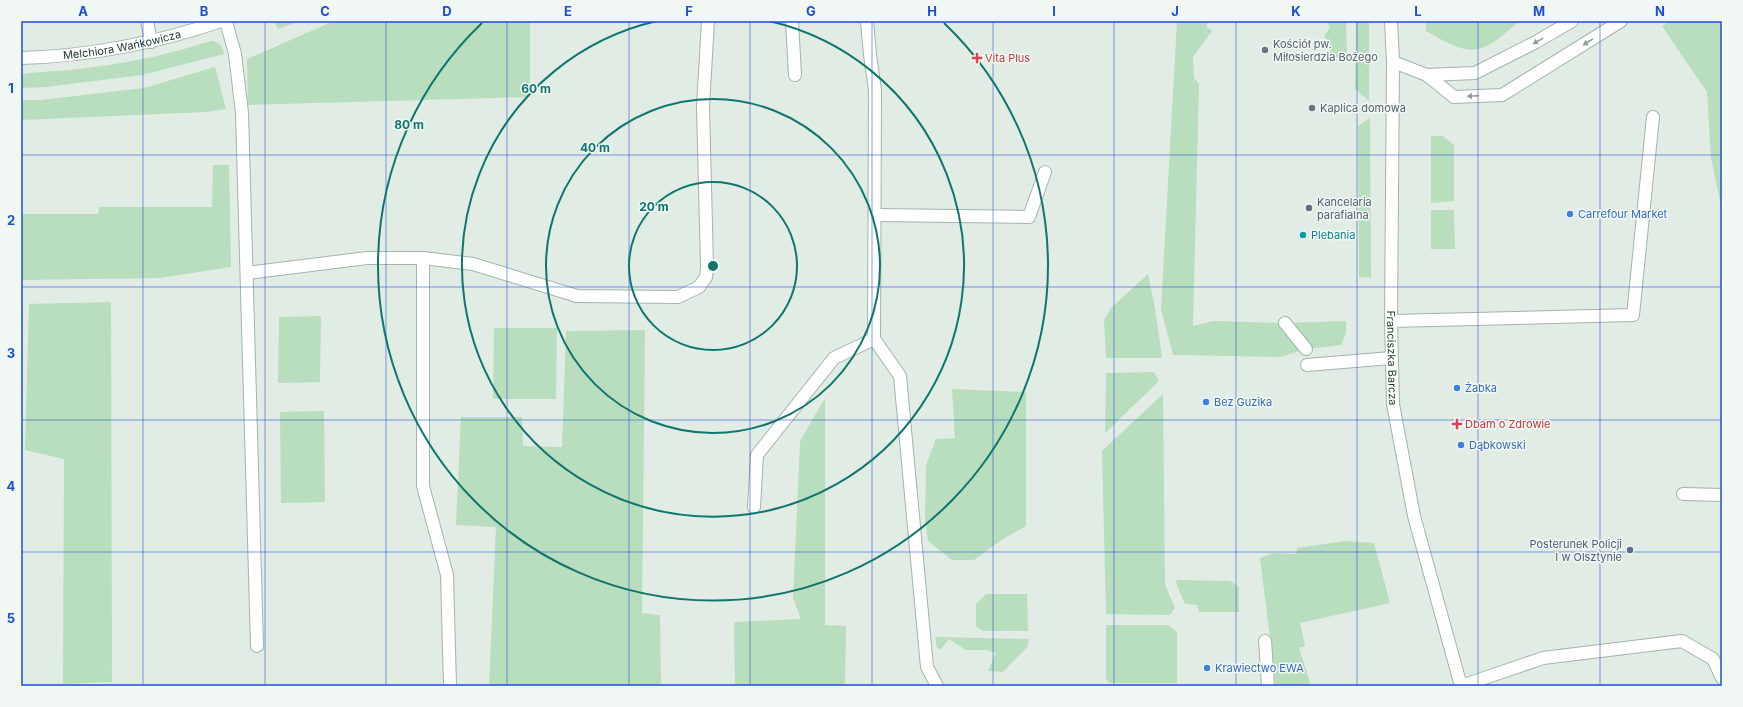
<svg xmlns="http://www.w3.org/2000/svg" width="1743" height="707" font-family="Inter,sans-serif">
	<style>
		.green { fill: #b8debd }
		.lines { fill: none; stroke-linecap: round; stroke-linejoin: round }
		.lane-casing { stroke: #a3b4ab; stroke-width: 14 }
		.street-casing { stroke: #a3b4ab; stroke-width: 14 }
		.lane { stroke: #fff; stroke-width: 12 }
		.street { stroke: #fff; stroke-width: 12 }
		.oneway { fill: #909e98 }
		.grid { fill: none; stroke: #1d4ed8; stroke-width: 1; stroke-opacity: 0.55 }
		.ring { fill: none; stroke: #0f766e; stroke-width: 2 }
		.worship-dot { fill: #6b7280; stroke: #f1f8f4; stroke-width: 1.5 }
		.health-dot { fill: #e0444e; stroke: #f1f8f4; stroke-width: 1.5 }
		.service-dot { fill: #5c6f8a; stroke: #f1f8f4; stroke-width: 1.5 }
		.shop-dot { fill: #3f7fe0; stroke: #f1f8f4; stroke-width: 1.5 }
		.culture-dot { fill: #0f9aa8; stroke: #f1f8f4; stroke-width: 1.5 }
		.labels { text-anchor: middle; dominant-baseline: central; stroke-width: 3; stroke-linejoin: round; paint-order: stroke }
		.street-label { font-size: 11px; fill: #203d31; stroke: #f1f8f4 }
		.worship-label { font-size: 11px; fill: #5b616d; stroke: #f1f8f4; text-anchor: start }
		.health-label { font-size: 11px; fill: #be3a42; stroke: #f1f8f4; text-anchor: start }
		.service-label { font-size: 11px; fill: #4e5e75; stroke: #f1f8f4; text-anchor: start }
		.shop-label { font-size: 11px; fill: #366cbe; stroke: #f1f8f4; text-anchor: start }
		.culture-label { font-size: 11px; fill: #0d838f; stroke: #f1f8f4; text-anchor: start }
		.centre { fill: #0f766e; stroke: #f1f8f4; stroke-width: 2 }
		.ring-label { font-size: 12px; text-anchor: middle; font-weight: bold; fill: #0f766e; stroke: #f1f8f4; stroke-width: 3; stroke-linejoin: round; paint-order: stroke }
		.neatline { fill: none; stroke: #1d4ed8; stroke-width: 1.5 }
		.grid-label { font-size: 13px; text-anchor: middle; font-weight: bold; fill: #1d4ed8 }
	</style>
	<rect width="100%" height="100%" fill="#e1ece5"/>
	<g class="green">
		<polygon points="274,21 300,21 278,29"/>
		<polygon points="334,21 530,21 530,97 248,105 247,59"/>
		<polygon points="1177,21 1209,21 1206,26 1212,31 1193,57 1194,78 1199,84 1193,326 1214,321 1285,323 1346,321 1346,333 1341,345 1306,349 1280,357 1173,355 1161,309"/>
		<polygon points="1327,21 1346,21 1347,55 1329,59 1330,42 1324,37 1330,27"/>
		<polygon points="1356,21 1369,21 1369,101 1355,89"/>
		<path d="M1426,21H1519C1479,57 1473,58 1426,31Z"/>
		<polygon points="1670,21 1722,21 1722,211 1711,158 1707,92 1662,26"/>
		<path d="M211,41C219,42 223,45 224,54L142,75L46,87L21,88V74C45,71 70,71 94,67C134,62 173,53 211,41Z"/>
		<polygon points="215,67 226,109 207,112 21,120 21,100 41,100 144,88"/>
		<polygon points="1370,118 1371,278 1359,277 1358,126"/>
		<polygon points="1431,136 1443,136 1454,145 1454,201 1431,203"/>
		<polygon points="213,165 229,165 231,267 160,278 21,280 21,214 98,214 99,207 212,207"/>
		<polygon points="1431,210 1454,210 1455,249 1431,249"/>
		<polygon points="1148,274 1155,308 1162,358 1106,358 1104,320 1111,308"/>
		<polygon points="111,302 112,682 63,684 64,459 25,450 29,304"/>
		<polygon points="321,316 320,382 278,383 279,317"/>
		<polygon points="494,328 557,328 556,399 493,399"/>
		<polygon points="645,330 642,613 660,615 661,686 489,686 496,527 456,525 461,417 522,417 523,446 562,447 566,331"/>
		<polygon points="1154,372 1159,381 1105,433 1106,373"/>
		<polygon points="952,389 1026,392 1026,526 1003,539 974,560 952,560 928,541 925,520 926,465 936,439 955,438"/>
		<polygon points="1163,394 1165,585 1175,608 1170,615 1106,614 1102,451"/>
		<polygon points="825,398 825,625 846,626 845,686 735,686 734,622 801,619 793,598 800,441"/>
		<polygon points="324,411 325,502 281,503 280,412"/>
		<polygon points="1345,541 1374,543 1390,603 1300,623 1305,646 1299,648 1311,686 1276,686 1260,558 1274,553 1296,554 1297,548"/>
		<polygon points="1176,580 1230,581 1239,587 1239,612 1199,612 1197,605 1185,604 1177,585"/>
		<polygon points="986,594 1027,594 1028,631 982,631 976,626 976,604"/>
		<polygon points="1106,625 1168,625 1177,632 1177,683 1109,683 1106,679"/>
		<polygon points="935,637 1029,639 1028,646 1003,672 988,671 996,653 987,650 966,650 949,639 941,649 937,648"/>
	</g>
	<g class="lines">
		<defs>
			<g id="lane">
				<polyline points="147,21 151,42"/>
				<polyline points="226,21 235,54 242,113 257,646"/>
				<polyline points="792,21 795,75"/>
				<polyline points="867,21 870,55 875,90 874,339 900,376 927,667 937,686"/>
				<polyline points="1393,62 1427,75 1454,97 1502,95 1621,21"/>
				<polyline points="1427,75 1475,73 1536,42 1572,21"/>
				<polyline points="875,215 1029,217 1045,172"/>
				<polyline points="423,258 423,486 447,575 450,686"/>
				<polyline points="247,273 367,258 423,258 473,264 577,296 678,297 699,287 706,277 707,266 703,106 708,21"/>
				<polyline points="1391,321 1633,315 1653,117"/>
				<polyline points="1285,323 1306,349"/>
				<polyline points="1307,365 1391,358"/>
				<polyline points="1683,494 1722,495"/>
				<polyline points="754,507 757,455 834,358 874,339"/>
				<polyline points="1265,641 1268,686"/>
				<polyline points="1461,686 1543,658 1682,641 1713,659 1722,678"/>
			</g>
			<g id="street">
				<path id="s1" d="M1391,21L1393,62L1391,321L1393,404L1414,516L1461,686"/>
				<path id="s2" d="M21,58C89,56 157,43 221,21"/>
			</g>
		</defs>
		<use href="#lane" class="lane-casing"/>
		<use href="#street" class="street-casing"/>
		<use href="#lane" class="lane"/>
		<use href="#street" class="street"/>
	</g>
	<defs><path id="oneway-solid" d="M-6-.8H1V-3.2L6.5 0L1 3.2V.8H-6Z"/></defs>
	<g class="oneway">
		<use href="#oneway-solid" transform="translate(1538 41) rotate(151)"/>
		<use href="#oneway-solid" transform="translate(1588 42) rotate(148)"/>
		<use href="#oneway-solid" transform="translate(1473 96) rotate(178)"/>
	</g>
	<path class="grid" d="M143,21V686M265,21V686M386,21V686M507,21V686M629,21V686M750,21V686M872,21V686M993,21V686M1114,21V686M1236,21V686M1357,21V686M1478,21V686M1600,21V686M21,155H1722M21,287H1722M21,420H1722M21,552H1722"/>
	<g class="ring">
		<circle cx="713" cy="266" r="84"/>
		<circle cx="713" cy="266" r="167"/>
		<path d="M769 21A251 251 0 1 1 657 21"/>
		<path d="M944 23A335 335 0 1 1 482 23"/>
	</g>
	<g class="worship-dot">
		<circle cx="1265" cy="50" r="4"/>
		<circle cx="1312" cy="108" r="4"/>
	</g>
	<g class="health-dot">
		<path d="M975 52h4v4h4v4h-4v4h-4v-4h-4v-4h4z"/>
		<path d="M1455 418h4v4h4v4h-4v4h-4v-4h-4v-4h4z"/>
	</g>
	<g class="service-dot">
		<circle cx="1309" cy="208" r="4"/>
		<circle cx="1630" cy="550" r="4"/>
	</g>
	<g class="shop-dot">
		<circle cx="1570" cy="214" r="4"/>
		<circle cx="1457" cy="388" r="4"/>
		<circle cx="1206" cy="402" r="4"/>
		<circle cx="1461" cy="445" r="4"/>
		<circle cx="1207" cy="668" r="4"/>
	</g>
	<circle class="culture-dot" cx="1303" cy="235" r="4"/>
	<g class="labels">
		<g class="street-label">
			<text stroke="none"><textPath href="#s2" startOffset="102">Melchiora Wańkowicza</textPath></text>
			<text stroke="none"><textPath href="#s1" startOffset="337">Franciszka Barcza</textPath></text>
		</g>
		<g class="worship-label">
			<text x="1273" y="44">Kościół pw.<tspan x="1273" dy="13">Miłosierdzia Bożego</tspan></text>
			<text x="1320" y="108">Kaplica domowa</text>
		</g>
		<g class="health-label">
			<text x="985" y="58">Vita Plus</text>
			<text x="1465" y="424">Dbam o Zdrowie</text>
		</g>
		<g class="service-label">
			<text x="1317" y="202">Kancelaria<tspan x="1317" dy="13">parafialna</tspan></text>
			<text x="1622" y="544" text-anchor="end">Posterunek Policji<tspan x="1622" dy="13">I w Olsztynie</tspan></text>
		</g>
		<g class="shop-label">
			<text x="1578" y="214">Carrefour Market</text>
			<text x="1465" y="388">Żabka</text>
			<text x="1214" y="402">Bez Guzika</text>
			<text x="1469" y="445">Dąbkowski</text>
			<text x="1215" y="668">Krawiectwo EWA</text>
		</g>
		<g class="culture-label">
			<text x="1311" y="235">Plebania</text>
		</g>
	</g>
	<circle cx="713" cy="266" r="6" class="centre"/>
	<g class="ring-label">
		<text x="536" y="93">60 m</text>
		<text x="409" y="129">80 m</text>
		<text x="595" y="152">40 m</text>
		<text x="654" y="211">20 m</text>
	</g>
	<rect width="1743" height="707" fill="none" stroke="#f1f8f4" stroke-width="44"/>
	<rect x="22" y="22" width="1699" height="663" class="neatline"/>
	<g class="grid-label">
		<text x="83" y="16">A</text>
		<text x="204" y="16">B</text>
		<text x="325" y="16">C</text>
		<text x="447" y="16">D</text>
		<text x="568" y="16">E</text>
		<text x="689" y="16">F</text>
		<text x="811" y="16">G</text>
		<text x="932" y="16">H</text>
		<text x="1054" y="16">I</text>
		<text x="1175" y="16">J</text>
		<text x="1296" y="16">K</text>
		<text x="1418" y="16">L</text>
		<text x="1539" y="16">M</text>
		<text x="1660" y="16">N</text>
		<text x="11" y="93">1</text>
		<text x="11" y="225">2</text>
		<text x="11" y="358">3</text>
		<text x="11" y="491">4</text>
		<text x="11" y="623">5</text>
	</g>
</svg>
